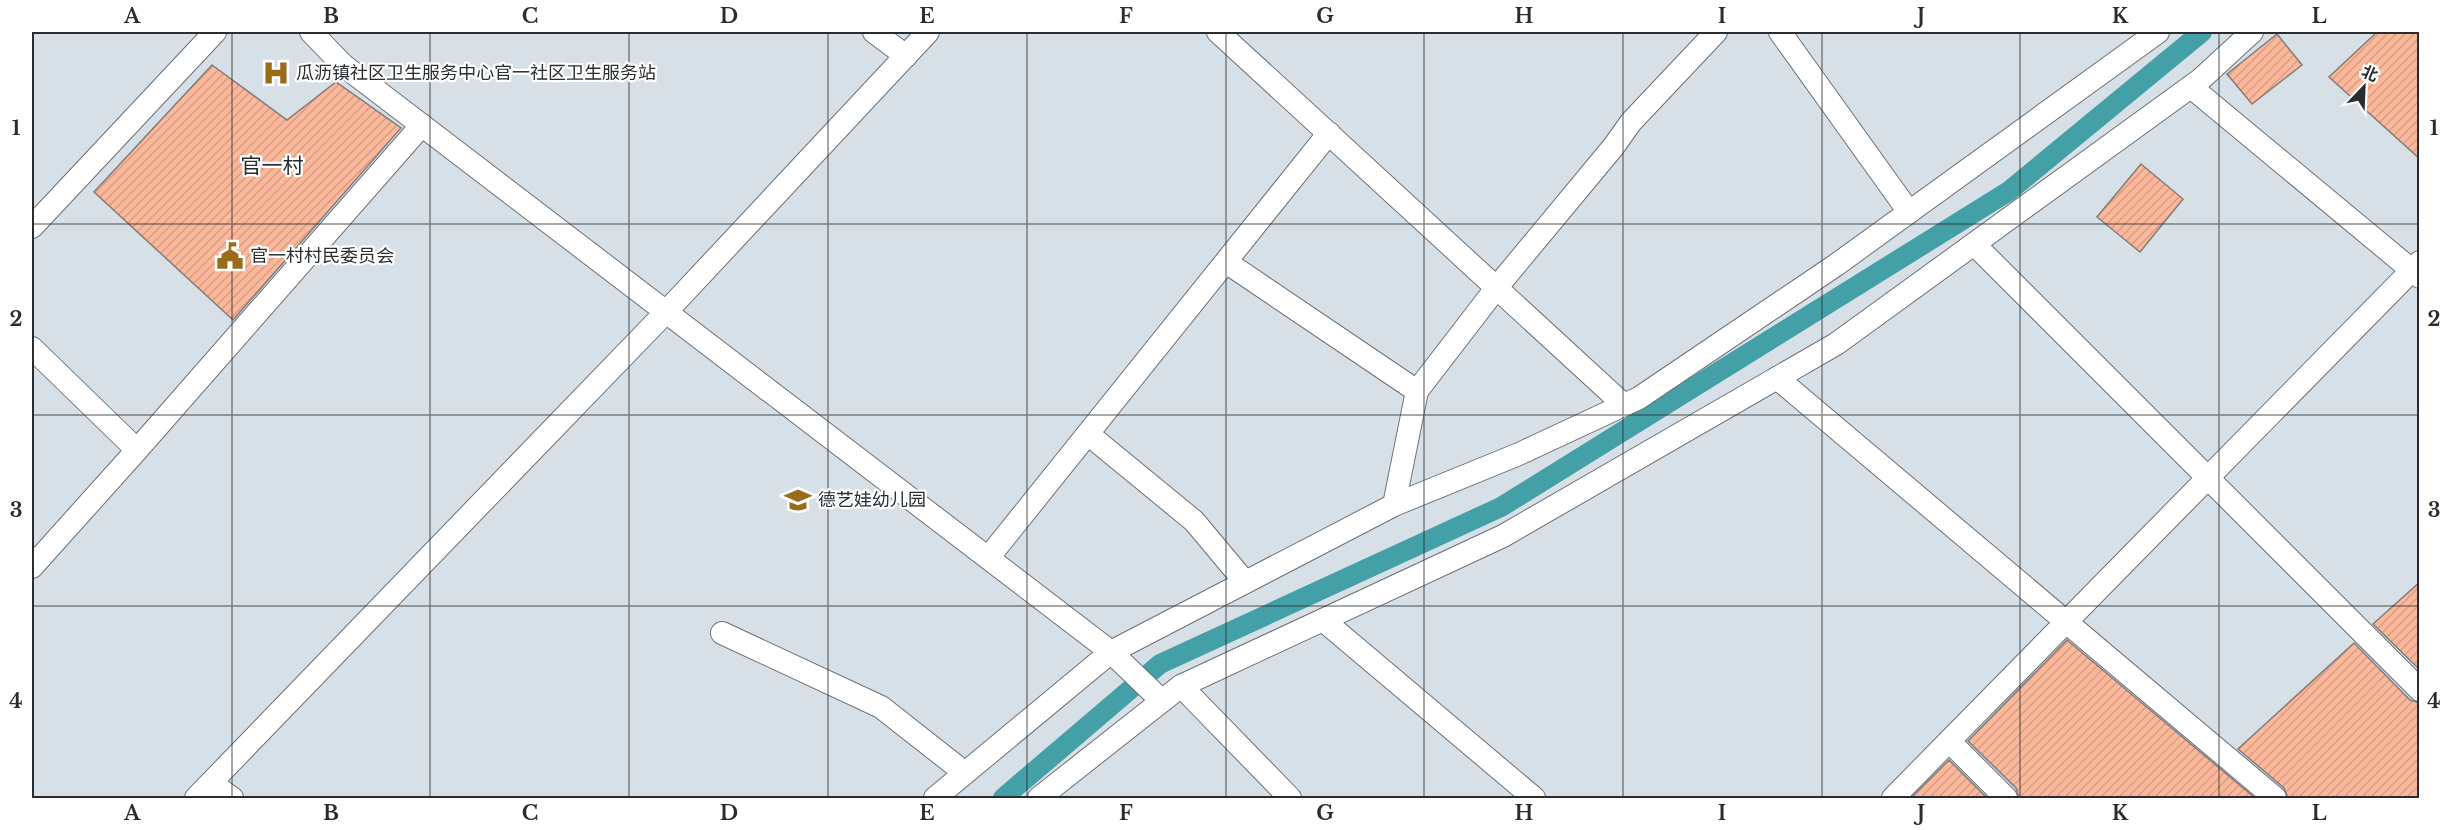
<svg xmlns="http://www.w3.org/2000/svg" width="2451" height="830" font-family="'Libre Baskerville','Noto Sans SC',serif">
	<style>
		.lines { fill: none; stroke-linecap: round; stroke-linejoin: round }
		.canal { stroke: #42a0a6; stroke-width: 20 }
		.building { fill: url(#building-hatch); stroke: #857b77; stroke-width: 1.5 }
		.minor-casing { stroke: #697177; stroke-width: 24 }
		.minor { stroke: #fff; stroke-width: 22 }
		.grid { fill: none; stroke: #292d2f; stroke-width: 1.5; stroke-opacity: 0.55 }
		.labels { text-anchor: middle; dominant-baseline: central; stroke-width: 4.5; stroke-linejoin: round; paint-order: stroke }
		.poi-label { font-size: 18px; fill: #292d2f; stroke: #fff; text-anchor: start }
		.quarter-label { font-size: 21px; fill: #242a30; stroke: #fff }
		.neatline { fill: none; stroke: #292d2f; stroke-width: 2 }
		.grid-label { font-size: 20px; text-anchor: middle; font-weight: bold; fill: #292d2f }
	</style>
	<defs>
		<pattern id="building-hatch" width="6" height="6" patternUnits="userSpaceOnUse" patternTransform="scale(1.5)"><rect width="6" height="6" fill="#fbb89a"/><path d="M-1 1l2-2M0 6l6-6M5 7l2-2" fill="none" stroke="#d79e85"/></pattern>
	</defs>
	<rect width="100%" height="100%" fill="#d7e0e7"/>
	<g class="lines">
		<polyline class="canal" points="1003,798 1160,664 1501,507 2009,191 2202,32"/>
	</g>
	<g class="building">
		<polygon points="2377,32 2420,32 2420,159 2329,77"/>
		<polygon points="2277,34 2302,65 2252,104 2227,74"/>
		<polygon points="212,65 287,120 336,82 401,128 233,320 94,192"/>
		<polygon points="2141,164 2183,199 2140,252 2097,217"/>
		<polygon points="2420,582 2420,670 2373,624"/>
		<polygon points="2067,640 2255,798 2019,798 2016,788 1968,741"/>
		<polygon points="2354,643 2410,700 2420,703 2420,798 2288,798 2284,788 2238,749"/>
		<polygon points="1949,760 1987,798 1911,798"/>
	</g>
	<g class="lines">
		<defs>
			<g id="minor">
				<polyline points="311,32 343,65 1111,652 1162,701"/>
				<polyline points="874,32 906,56"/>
				<polyline points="1218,32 1624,405"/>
				<polyline points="1780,32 1909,212"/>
				<polyline points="2191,87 2420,277"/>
				<polyline points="32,227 215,32"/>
				<polyline points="1974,244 2420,690"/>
				<polyline points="1226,262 1417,391"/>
				<polyline points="32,348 137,450"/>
				<polyline points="1777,378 2275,798"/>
				<polyline points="1088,434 1194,521 1245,582"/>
				<polyline points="1394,505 1417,391 1497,287 1614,146 1631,122 1716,32"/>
				<polyline points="988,558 1329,133"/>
				<polyline points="32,567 137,450 422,125"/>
				<polyline points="1323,620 1534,798"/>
				<polyline points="722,633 881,707 965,773"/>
				<polyline points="1181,686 1290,798"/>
				<polyline points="1949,741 2006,798"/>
				<polyline points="211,783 232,798"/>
				<polyline points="196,798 666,312 928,32"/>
				<polyline points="935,798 1111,652 1394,505 1519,454 1639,398 1836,265 2158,32"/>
				<polyline points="1039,798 1181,686 1503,536 1836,344 2200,80 2252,32"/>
				<polyline points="1893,798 2420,262"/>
			</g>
		</defs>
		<use href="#minor" class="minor-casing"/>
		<use href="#minor" class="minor"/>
	</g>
	<path class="grid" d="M232,32V798M430,32V798M629,32V798M828,32V798M1027,32V798M1226,32V798M1424,32V798M1623,32V798M1822,32V798M2020,32V798M2219,32V798M32,224H2420M32,415H2420M32,606H2420"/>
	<defs>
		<symbol id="hospital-bare" viewBox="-9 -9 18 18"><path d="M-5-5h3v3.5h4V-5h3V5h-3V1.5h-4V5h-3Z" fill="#986c1a" stroke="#fff" stroke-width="2.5" paint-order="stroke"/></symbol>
		<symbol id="civic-bare" viewBox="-9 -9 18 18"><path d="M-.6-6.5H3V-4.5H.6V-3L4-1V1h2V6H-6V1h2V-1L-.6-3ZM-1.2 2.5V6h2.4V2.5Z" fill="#986c1a" stroke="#fff" stroke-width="2.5" paint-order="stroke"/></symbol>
		<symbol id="school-bare" viewBox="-9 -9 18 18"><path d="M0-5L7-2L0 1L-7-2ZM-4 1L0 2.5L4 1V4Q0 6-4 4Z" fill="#986c1a" stroke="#fff" stroke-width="2.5" paint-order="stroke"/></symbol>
	</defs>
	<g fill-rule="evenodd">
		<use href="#hospital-bare" x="257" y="54" width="38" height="38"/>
		<use href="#civic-bare" x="211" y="237" width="38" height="38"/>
		<use href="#school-bare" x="779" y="481" width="38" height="38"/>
	</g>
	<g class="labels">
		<g class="poi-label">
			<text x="296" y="73">瓜沥镇社区卫生服务中心官一社区卫生服务站</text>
			<text x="250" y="256">官一村村民委员会</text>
			<text x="818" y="500">德艺娃幼儿园</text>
		</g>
		<g class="quarter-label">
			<text x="272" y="166">官一村</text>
		</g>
	</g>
	<rect width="2451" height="830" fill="none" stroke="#ffffff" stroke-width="66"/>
	<g transform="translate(2364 87) rotate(23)" stroke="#ffffff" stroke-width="4.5" paint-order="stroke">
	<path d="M0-4.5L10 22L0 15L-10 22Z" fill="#292d2f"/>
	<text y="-9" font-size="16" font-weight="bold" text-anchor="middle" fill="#292d2f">北</text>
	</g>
	<rect x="33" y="33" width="2385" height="764" class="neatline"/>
	<g class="grid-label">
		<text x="132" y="23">A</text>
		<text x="331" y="23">B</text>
		<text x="530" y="23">C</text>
		<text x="729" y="23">D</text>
		<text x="927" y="23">E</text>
		<text x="1126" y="23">F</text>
		<text x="1325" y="23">G</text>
		<text x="1524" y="23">H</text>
		<text x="1722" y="23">I</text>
		<text x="1921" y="23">J</text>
		<text x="2120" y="23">K</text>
		<text x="2319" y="23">L</text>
		<text x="16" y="135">1</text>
		<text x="2434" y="135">1</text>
		<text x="16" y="326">2</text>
		<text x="2434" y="326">2</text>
		<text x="16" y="517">3</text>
		<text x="2434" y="517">3</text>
		<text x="16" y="708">4</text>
		<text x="2434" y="708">4</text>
		<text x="132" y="820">A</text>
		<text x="331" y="820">B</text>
		<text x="530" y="820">C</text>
		<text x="729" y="820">D</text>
		<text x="927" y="820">E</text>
		<text x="1126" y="820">F</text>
		<text x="1325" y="820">G</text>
		<text x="1524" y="820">H</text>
		<text x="1722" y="820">I</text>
		<text x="1921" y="820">J</text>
		<text x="2120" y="820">K</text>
		<text x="2319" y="820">L</text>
	</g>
</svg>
